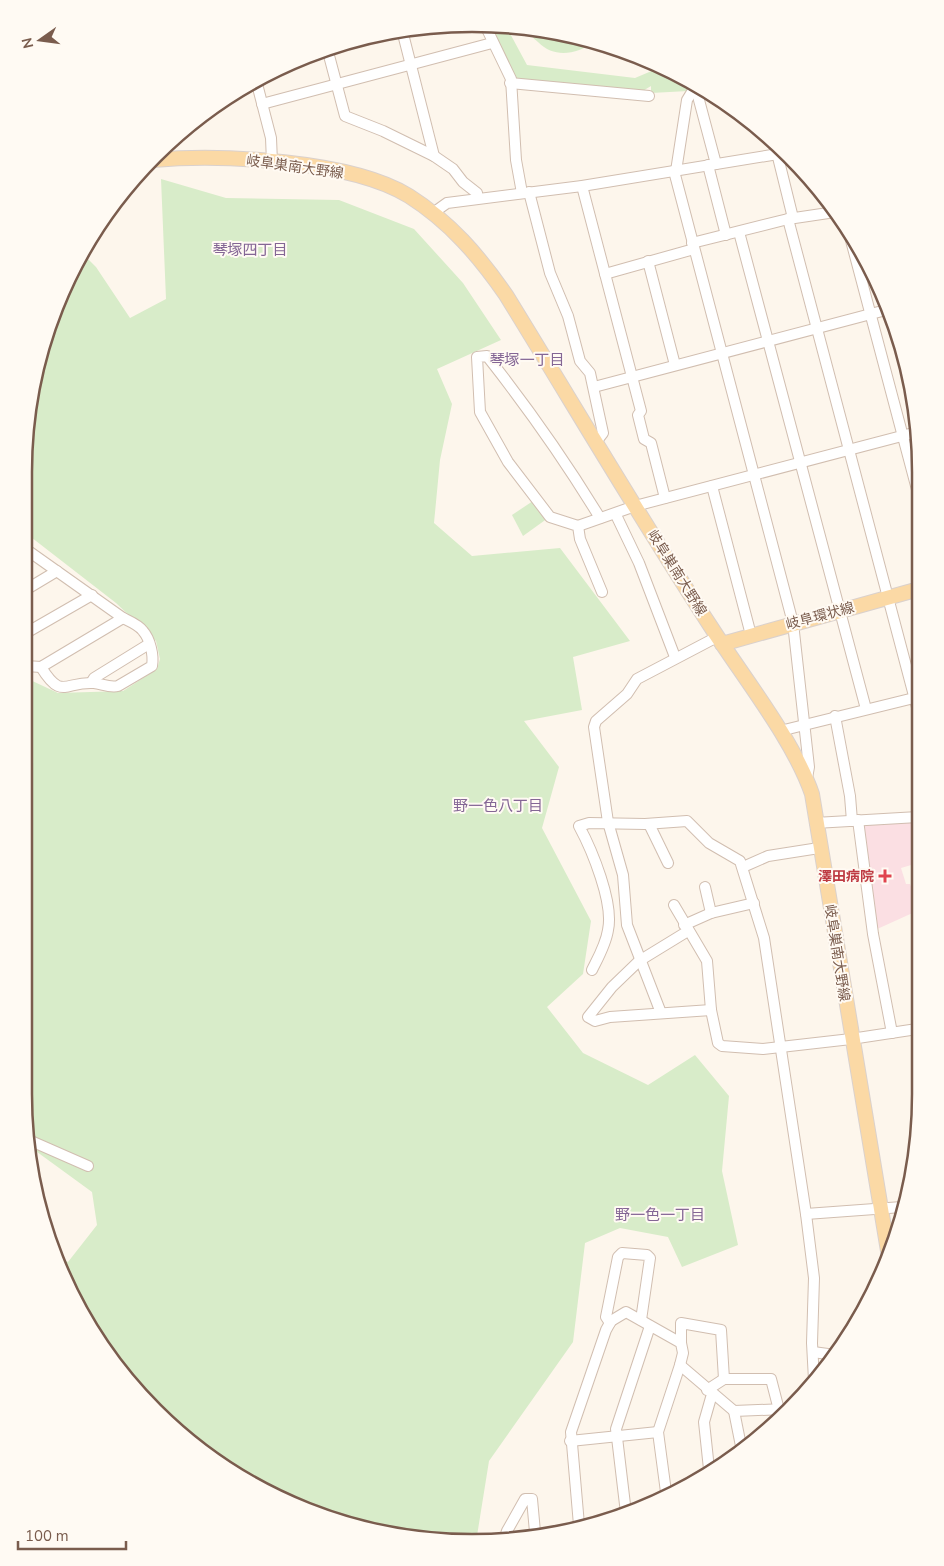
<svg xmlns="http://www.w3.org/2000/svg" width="944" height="1566" font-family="'Nunito Sans','Noto Sans JP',sans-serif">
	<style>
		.medical { fill: #fbdfe3 }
		.green { fill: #d8ecc9 }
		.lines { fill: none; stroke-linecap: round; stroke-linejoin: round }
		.minor-casing { stroke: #d1beb0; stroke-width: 12 }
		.major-casing { stroke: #dad1cd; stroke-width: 16 }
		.minor { stroke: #fff; stroke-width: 10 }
		.major { stroke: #fbd9a5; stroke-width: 14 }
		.health-dot { fill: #e0444e; stroke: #fffaf3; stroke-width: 2 }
		.labels { text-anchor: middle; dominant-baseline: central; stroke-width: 4; stroke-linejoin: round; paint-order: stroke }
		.street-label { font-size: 14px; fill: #7a5c4d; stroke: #fffaf3 }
		.health-label { font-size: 14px; font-weight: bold; fill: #be3a42; stroke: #fffaf3; text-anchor: end }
		.neighbourhood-label { font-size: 15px; fill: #846695; stroke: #fffaf3 }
		.rim { fill: none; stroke: #7a5c4d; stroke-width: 2.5 }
	</style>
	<rect width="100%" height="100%" fill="#fdf6ec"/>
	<polygon class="medical" points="918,819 918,863 901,868 906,884 910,884 917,903 917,911 875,930 862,824"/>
	<g class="green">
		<polygon points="490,25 506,26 527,65 635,78 661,67 690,82 691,87 688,91 651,93 651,86 641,92 517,80"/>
		<path d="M529,29L588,39L595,42C576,54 555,59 538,42C533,38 530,35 529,29Z"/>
		<polygon points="161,179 226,198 339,200 414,229 463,283 501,340 437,369 452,404 440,460 434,523 472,556 560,548 630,641 573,657 582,710 524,721 559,767 542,828 591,921 583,974 547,1007 583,1053 648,1085 695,1055 729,1096 722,1171 738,1245 682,1267 668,1237 620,1228 585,1243 573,1342 489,1461 476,1542 328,1519 199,1450 116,1367 58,1257 68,1262 97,1225 92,1192 33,1149 24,1094 26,678 58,693 123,691 157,669 160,659 156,641 116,603 27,534 28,414 58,301 84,255 96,267 130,318 166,299"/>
		<polygon points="533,501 548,518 523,536 512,515"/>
	</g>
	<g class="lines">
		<defs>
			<g id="minor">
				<polyline points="485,25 511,79 516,160 522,193"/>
				<polyline points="402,30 434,156"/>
				<polyline points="327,48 345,116 383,131 434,156 453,169 463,182 477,193 478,198"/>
				<polyline points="256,80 271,138 272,162"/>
				<polyline points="510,83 649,96"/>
				<polyline points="695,85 716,164"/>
				<polyline points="262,104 492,43"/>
				<polyline points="775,145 793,218"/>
				<polyline points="708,165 726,235"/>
				<polyline points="674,171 793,623 809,767 807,778"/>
				<polyline points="676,171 687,100 695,87"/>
				<polyline points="582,186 641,411 638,415 644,439 651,443 665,498"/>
				<polyline points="529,192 550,273 568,316 580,361 590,373 603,433 596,442"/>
				<polyline points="433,213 447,203 582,186 784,153"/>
				<polyline points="788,219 918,711"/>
				<polyline points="739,232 866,709"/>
				<polyline points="849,233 919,497"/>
				<polyline points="692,243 788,219 835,212"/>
				<polyline points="648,261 675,365"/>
				<polyline points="605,274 694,249"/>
				<polyline points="594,387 886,310"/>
				<polyline points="712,486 751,635"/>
				<polyline points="616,515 639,563 675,657"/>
				<path d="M600,518C566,462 528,408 487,356L477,357L480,412L508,462L550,517L578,526L580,539L602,592"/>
				<polyline points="578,526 635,506 917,432"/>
				<polyline points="27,589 57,571"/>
				<polyline points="26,633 92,595"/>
				<polyline points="26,666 41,667 123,618 27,550"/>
				<path d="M41,667C62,701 65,681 94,683C102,684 110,688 118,686L152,666C154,655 150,639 143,631C139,625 129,621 123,618"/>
				<polyline points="91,683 94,678 149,644"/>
				<polyline points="835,716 850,796 852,821"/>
				<polyline points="780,731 918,697"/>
				<polyline points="858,820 873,934 892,1033"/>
				<polyline points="815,823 918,817"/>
				<polyline points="649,824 668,863"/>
				<polyline points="743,867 768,856 819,848"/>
				<polyline points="705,887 711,913"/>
				<polyline points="674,905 707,961 711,1010 718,1043 722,1046 763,1049 851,1039 917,1029"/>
				<polyline points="684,925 711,913 754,903"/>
				<polyline points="688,931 639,961 612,987 588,1017 595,1021 610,1017 711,1010"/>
				<path d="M592,970C598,958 606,944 608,930C614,903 592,850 579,826L589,823L645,824L687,821L709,843L740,861L764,938L806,1214L814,1278L812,1343L814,1380"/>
				<polyline points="661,1013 627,925 623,875 608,822 594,727 596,721 627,694 637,679 717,637"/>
				<polyline points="31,1141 88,1166"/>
				<polyline points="806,1214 902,1207"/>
				<polyline points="610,1323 606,1317 618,1257 622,1253 647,1255 650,1258 641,1320"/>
				<polyline points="681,1343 681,1323 721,1330 724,1379"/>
				<polyline points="813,1352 835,1355"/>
				<polyline points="680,1365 734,1411 785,1409"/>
				<polyline points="707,1390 724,1379 771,1379 779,1410"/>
				<polyline points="734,1411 742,1451"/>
				<polyline points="570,1441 658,1432"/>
				<polyline points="709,1469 704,1422 712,1394"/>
				<polyline points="626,1513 616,1429 650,1326"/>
				<polyline points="579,1525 571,1432 606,1330 611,1321 626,1312 681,1343 683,1353 680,1365 658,1432 666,1492"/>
				<polyline points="505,1537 507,1531 525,1499 532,1499 535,1532"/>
			</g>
			<g id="major">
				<path d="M153,160C220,154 351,160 409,196C450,222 479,256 506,295C575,407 641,520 713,630C744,678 794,741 812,794L889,1257"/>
				<polyline points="722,644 919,589"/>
			</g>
		</defs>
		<use href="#minor" class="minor-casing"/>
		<use href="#major" class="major-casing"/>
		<use href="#minor" class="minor"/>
		<use href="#major" class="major"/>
	</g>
	<path class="health-dot" d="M882.5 868.5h5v5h5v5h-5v5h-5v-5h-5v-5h5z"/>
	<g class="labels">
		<g class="street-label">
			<text transform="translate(295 167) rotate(8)">岐阜巣南大野線</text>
			<text transform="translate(677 573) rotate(58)">岐阜巣南大野線</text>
			<text transform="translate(820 616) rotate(-15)">岐阜環状線</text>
			<text transform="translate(837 953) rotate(81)">岐阜巣南大野線</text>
		</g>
		<g class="health-label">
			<text x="874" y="876">澤田病院</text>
		</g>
		<g class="neighbourhood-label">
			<text x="250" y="250">琴塚四丁目</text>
			<text x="527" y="360">琴塚一丁目</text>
			<text x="498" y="806">野一色八丁目</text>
			<text x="660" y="1215">野一色一丁目</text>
		</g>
	</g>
	<path d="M0 0H944V1566H0ZM472 32H472A440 440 0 0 1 912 472V1094A440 440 0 0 1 472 1534H472A440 440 0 0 1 32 1094V472A440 440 0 0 1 472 32Z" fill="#fffaf3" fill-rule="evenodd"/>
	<path class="rim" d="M472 32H472A440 440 0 0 1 912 472V1094A440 440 0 0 1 472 1534H472A440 440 0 0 1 32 1094V472A440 440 0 0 1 472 32Z"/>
	<g transform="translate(40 40) rotate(256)" stroke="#fffaf3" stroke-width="4" paint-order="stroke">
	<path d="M0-4L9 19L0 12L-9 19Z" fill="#7a5c4d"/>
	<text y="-8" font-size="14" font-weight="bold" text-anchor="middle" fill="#7a5c4d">N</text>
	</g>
	<path d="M18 1541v8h108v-8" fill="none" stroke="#7a5c4d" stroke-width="2.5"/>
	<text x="25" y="1541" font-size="15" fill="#7a5c4d" stroke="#fffaf3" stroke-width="4" paint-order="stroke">100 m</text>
</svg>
